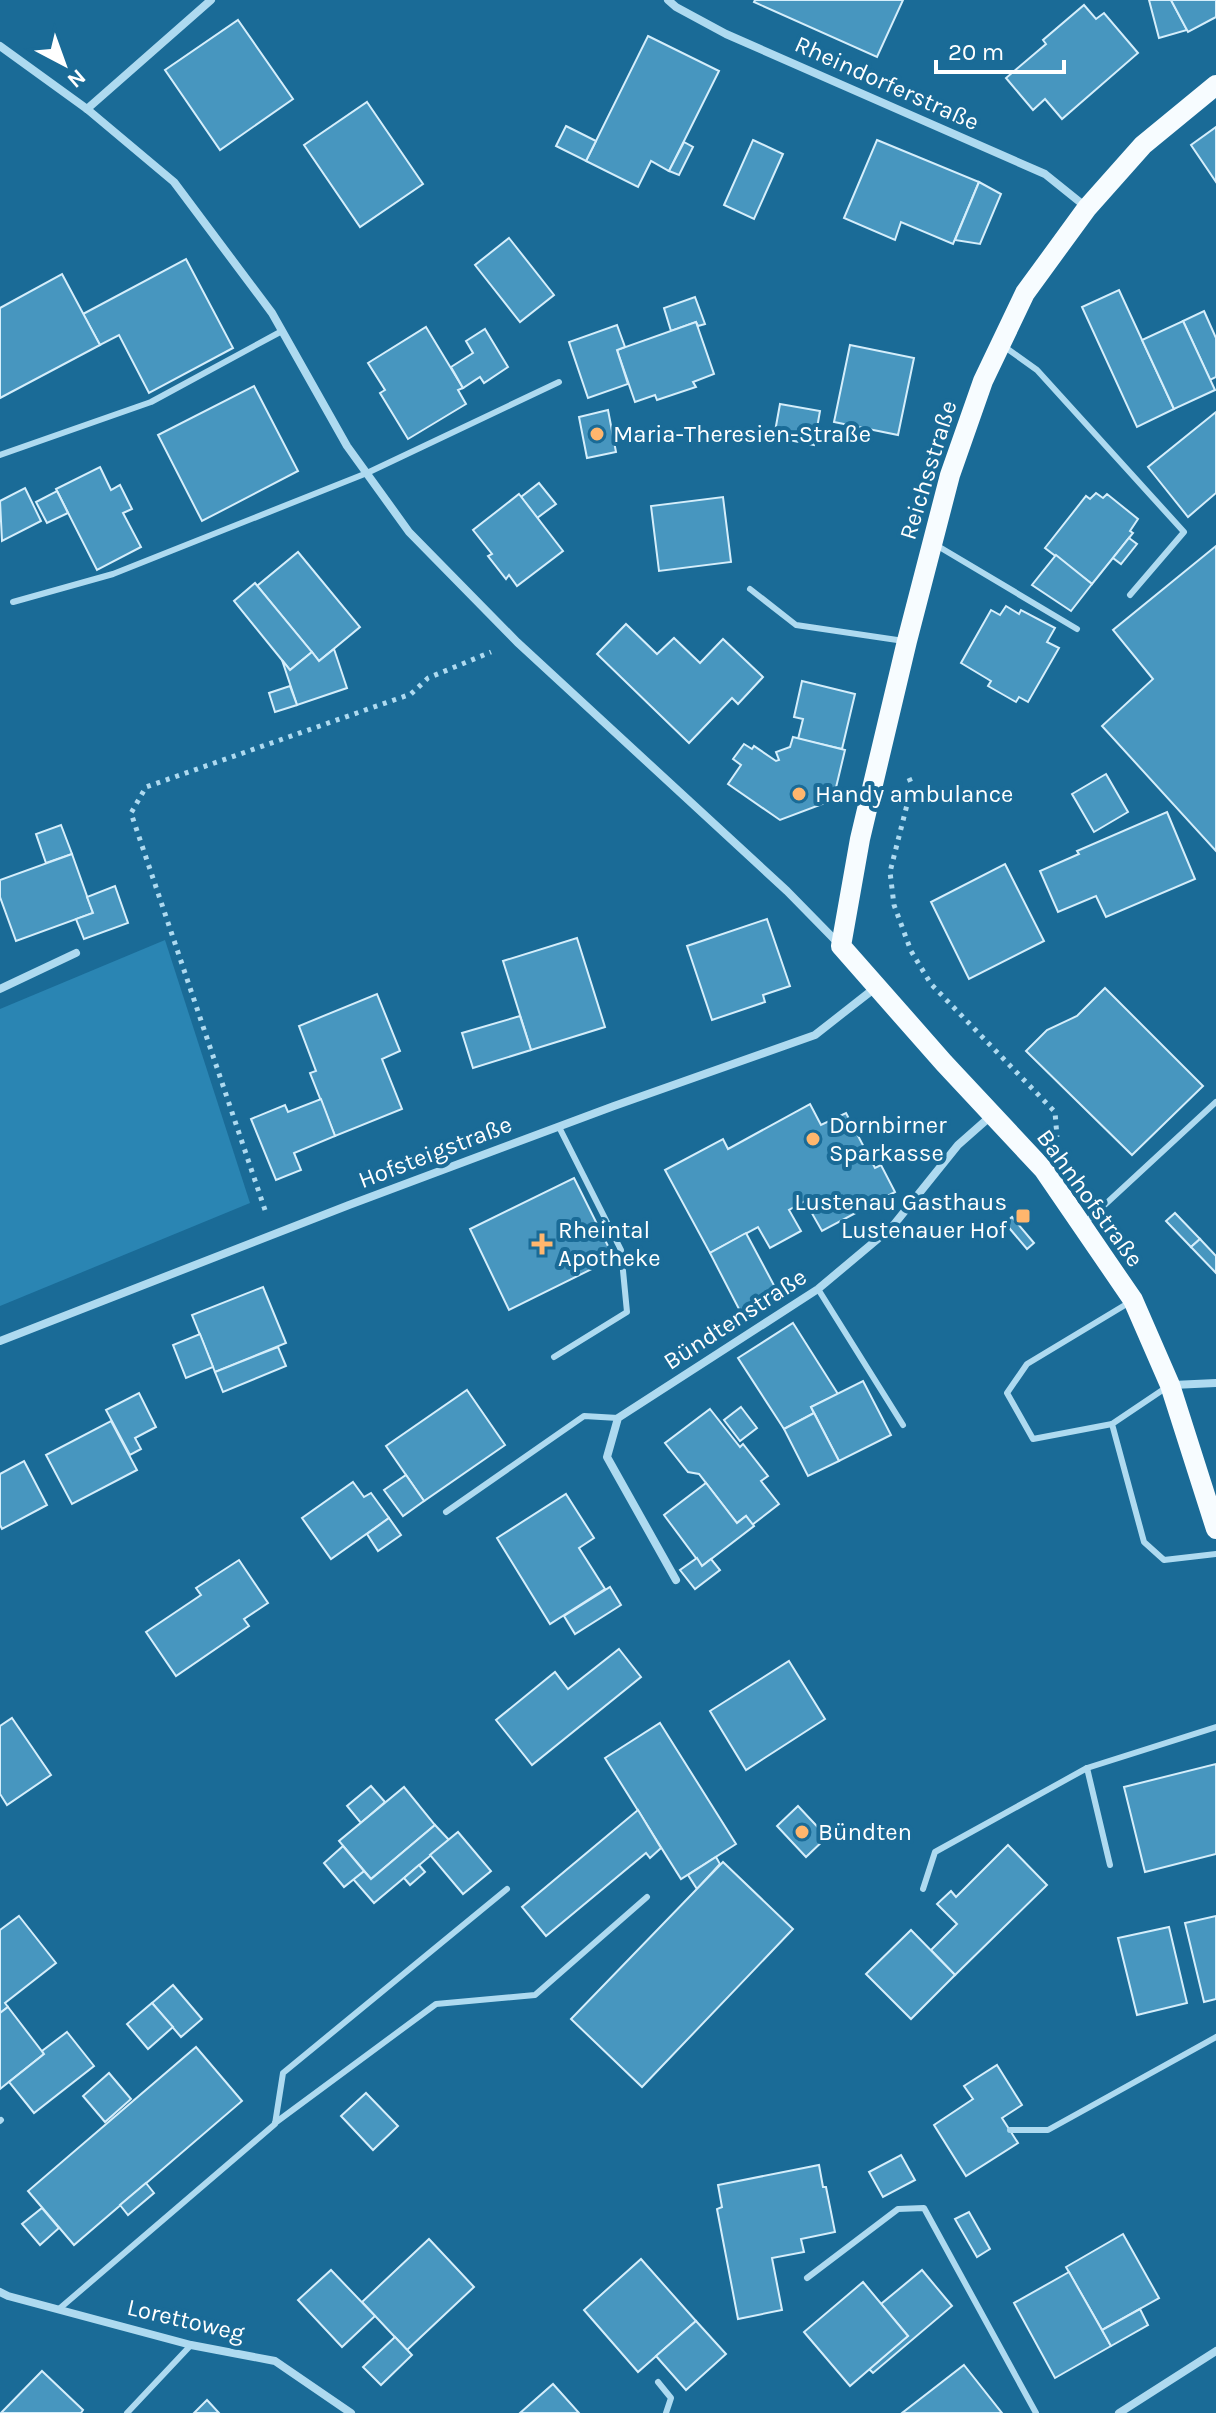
<svg xmlns="http://www.w3.org/2000/svg" width="1216" height="2413" font-family="Karla,sans-serif">
	<style>
		.green { fill: #2a85b3 }
		.building { fill: #4796bf; stroke: #d5eefb; stroke-width: 2 }
		.lines { fill: none; stroke-linecap: round; stroke-linejoin: round }
		.path { stroke: #aedaf0; stroke-width: 5; stroke-dasharray: 4 6; stroke-linecap: butt }
		.lane { stroke: #aedaf0; stroke-width: 6 }
		.street { stroke: #aedaf0; stroke-width: 8 }
		.primary { stroke: #f7fcff; stroke-width: 20 }
		.poi-dot { fill: #ffb66d; stroke: #1a6b97; stroke-width: 3 }
		.labels { text-anchor: middle; dominant-baseline: central; stroke-width: 8; stroke-linejoin: round; paint-order: stroke }
		.street-label { font-size: 24px; fill: #fff; stroke: #1a6b97 }
		.poi-label { font-size: 24px; fill: #fff; stroke: #1a6b97; text-anchor: start }
	</style>
	<rect width="100%" height="100%" fill="#1a6b97"/>
	<polygon class="green" points="165,940 250,1203 0,1306 0,1009"/>
	<g class="building">
		<polygon points="755,0 903,0 877,57 754,2"/>
		<polygon points="1149,0 1171,0 1187,30 1159,38"/>
		<polygon points="1171,0 1216,0 1216,17 1188,32"/>
		<polygon points="1084,5 1096,19 1104,13 1138,53 1062,119 1045,99 1033,110 1006,78 1046,44 1043,40"/>
		<polygon points="238,20 293,99 220,150 165,70"/>
		<polygon points="648,36 719,71 669,171 651,161 638,187 586,161"/>
		<polygon points="367,102 423,184 360,227 304,145"/>
		<polygon points="566,126 596,141 586,161 556,146"/>
		<polygon points="1216,127 1216,182 1191,145"/>
		<polygon points="753,140 783,154 754,219 724,205"/>
		<polygon points="877,140 979,182 953,244 901,222 895,240 844,218"/>
		<polygon points="684,142 693,147 679,175 669,171"/>
		<polygon points="979,182 1001,194 980,244 955,240"/>
		<polygon points="509,238 554,295 520,322 475,265"/>
		<polygon points="186,259 233,348 149,393 119,335 100,345 83,314"/>
		<polygon points="62,274 100,345 0,398 0,308"/>
		<polygon points="1119,290 1174,409 1137,427 1082,307"/>
		<polygon points="695,297 705,324 698,326 696,322 671,331 664,308"/>
		<polygon points="1204,311 1216,338 1216,377 1210,380 1183,321"/>
		<polygon points="1183,321 1215,390 1174,409 1142,340"/>
		<polygon points="696,322 714,374 693,382 696,387 657,400 655,395 635,402 617,350"/>
		<polygon points="617,325 625,347 617,350 628,384 588,398 569,342"/>
		<polygon points="426,327 463,388 458,390 466,404 408,439 380,393 385,390 368,363"/>
		<polygon points="485,329 508,367 484,383 480,377 463,388 451,367 473,353 466,341"/>
		<polygon points="850,345 914,358 898,435 834,422"/>
		<polygon points="254,386 298,471 202,521 158,435"/>
		<polygon points="780,404 820,411 814,445 774,437"/>
		<polygon points="608,410 616,452 587,458 579,417"/>
		<polygon points="1216,412 1216,493 1188,517 1148,467"/>
		<polygon points="100,467 111,490 120,485 132,509 123,513 141,547 97,570 56,489"/>
		<polygon points="539,483 556,504 537,518 521,497"/>
		<polygon points="25,488 41,521 2,541 0,501"/>
		<polygon points="57,491 68,513 47,523 36,502"/>
		<polygon points="1096,493 1103,498 1107,494 1138,519 1130,531 1133,533 1092,584 1045,548 1086,496 1090,499"/>
		<polygon points="519,494 563,551 517,586 509,575 506,579 488,556 492,554 473,530"/>
		<polygon points="723,497 731,562 659,571 651,506"/>
		<polygon points="1129,538 1137,544 1121,564 1113,558"/>
		<polygon points="1216,546 1216,851 1102,726 1153,679 1113,630"/>
		<polygon points="298,552 360,627 319,661 257,586"/>
		<polygon points="1056,555 1092,584 1071,611 1032,585"/>
		<polygon points="255,583 312,652 290,670 234,601"/>
		<polygon points="1006,606 1019,614 1021,610 1055,628 1047,642 1059,648 1028,702 1019,697 1016,702 988,686 991,681 961,663 991,610 1000,615"/>
		<polygon points="626,624 657,654 674,638 700,663 723,639 763,677 738,704 732,698 689,743 597,654"/>
		<polygon points="334,649 347,688 297,705 282,660 290,670 312,652 319,661"/>
		<polygon points="802,681 855,694 842,749 798,739 803,719 794,717"/>
		<polygon points="290,686 297,705 275,712 269,693"/>
		<polygon points="793,737 845,750 833,800 780,820 728,784 741,765 733,759 744,744 752,749 754,746 776,761 779,760 776,752 790,747"/>
		<polygon points="1106,774 1128,812 1094,832 1072,794"/>
		<polygon points="1167,812 1195,879 1106,917 1096,896 1058,912 1040,871 1079,854 1077,851"/>
		<polygon points="61,825 72,854 46,863 36,834"/>
		<polygon points="72,854 93,913 16,941 0,897 0,880"/>
		<polygon points="1005,864 1044,941 969,979 931,902"/>
		<polygon points="115,886 128,923 84,939 76,919 93,913 87,897"/>
		<polygon points="767,919 790,986 763,995 765,1002 712,1020 687,946"/>
		<polygon points="577,938 605,1027 531,1050 503,961"/>
		<polygon points="1105,988 1203,1086 1132,1155 1026,1051 1047,1030 1077,1016"/>
		<polygon points="377,994 400,1051 382,1059 402,1109 335,1136 310,1073 316,1071 299,1026"/>
		<polygon points="520,1016 531,1050 473,1068 462,1033"/>
		<polygon points="321,1099 335,1136 294,1153 301,1170 276,1180 251,1119 285,1105 288,1112"/>
		<polygon points="810,1104 821,1125 846,1113 875,1168 881,1165 895,1192 822,1231 805,1201 789,1210 801,1231 770,1248 758,1227 710,1253 665,1170 723,1139 728,1149"/>
		<polygon points="574,1178 614,1258 509,1310 470,1229"/>
		<polygon points="1175,1213 1200,1239 1191,1247 1166,1221"/>
		<polygon points="1012,1217 1034,1243 1027,1249 1005,1223"/>
		<polygon points="746,1233 777,1291 740,1311 710,1253"/>
		<polygon points="1200,1239 1216,1256 1216,1273 1191,1247"/>
		<polygon points="263,1287 286,1343 215,1372 192,1315"/>
		<polygon points="793,1323 838,1394 811,1407 814,1413 784,1429 738,1358"/>
		<polygon points="200,1334 213,1367 186,1378 173,1345"/>
		<polygon points="278,1347 286,1366 223,1392 215,1372"/>
		<polygon points="863,1381 891,1435 839,1461 811,1407"/>
		<polygon points="467,1390 505,1445 424,1501 386,1446"/>
		<polygon points="139,1393 156,1427 135,1438 141,1449 130,1455 106,1410"/>
		<polygon points="741,1407 757,1428 740,1441 724,1420"/>
		<polygon points="710,1409 740,1447 743,1444 768,1476 761,1481 779,1504 752,1525 746,1516 737,1523 699,1474 688,1472 665,1443"/>
		<polygon points="814,1413 839,1461 808,1476 784,1429"/>
		<polygon points="111,1421 137,1470 72,1504 46,1455"/>
		<polygon points="24,1461 47,1505 2,1529 0,1525 0,1474"/>
		<polygon points="406,1475 424,1501 403,1516 384,1490"/>
		<polygon points="353,1482 364,1497 371,1493 389,1518 331,1559 302,1518"/>
		<polygon points="706,1483 737,1523 746,1516 754,1526 702,1566 664,1515"/>
		<polygon points="566,1494 594,1538 579,1548 605,1589 550,1624 497,1538"/>
		<polygon points="389,1518 401,1535 378,1551 367,1534"/>
		<polygon points="697,1558 702,1566 711,1559 720,1570 695,1589 680,1570"/>
		<polygon points="239,1560 268,1603 244,1619 249,1626 176,1676 146,1632 201,1595 196,1588"/>
		<polygon points="610,1587 621,1605 575,1634 564,1616"/>
		<polygon points="619,1649 641,1677 532,1765 496,1720 555,1672 568,1689"/>
		<polygon points="789,1661 825,1719 746,1770 710,1711"/>
		<polygon points="12,1718 51,1775 7,1805 0,1794 0,1726"/>
		<polygon points="660,1723 736,1844 681,1879 605,1758"/>
		<polygon points="1216,1764 1216,1854 1145,1872 1124,1787"/>
		<polygon points="371,1786 385,1802 361,1823 347,1806"/>
		<polygon points="404,1787 435,1825 371,1879 339,1841"/>
		<polygon points="798,1806 827,1837 806,1857 777,1826"/>
		<polygon points="638,1810 661,1848 650,1858 646,1853 546,1936 522,1907"/>
		<polygon points="435,1825 449,1840 374,1903 353,1879 364,1871 371,1879"/>
		<polygon points="458,1832 491,1871 463,1894 430,1855"/>
		<polygon points="1008,1845 1047,1885 955,1975 931,1950 957,1924 937,1904 951,1891 956,1897"/>
		<polygon points="343,1846 364,1871 344,1887 324,1863"/>
		<polygon points="716,1857 720,1864 697,1889 688,1875"/>
		<polygon points="723,1862 793,1929 642,2087 571,2019"/>
		<polygon points="419,1865 425,1872 410,1885 404,1878"/>
		<polygon points="19,1916 56,1963 5,2003 8,2007 0,2013 0,1930"/>
		<polygon points="1216,1916 1216,1999 1204,2002 1185,1923"/>
		<polygon points="1169,1927 1187,2003 1137,2015 1118,1938"/>
		<polygon points="911,1930 955,1975 911,2019 866,1974"/>
		<polygon points="173,1985 202,2019 181,2037 152,2003"/>
		<polygon points="152,2003 173,2027 148,2049 127,2024"/>
		<polygon points="8,2007 44,2054 0,2089 0,2013"/>
		<polygon points="67,2032 94,2066 34,2113 9,2082 44,2054 42,2051"/>
		<polygon points="196,2047 242,2101 74,2245 28,2191"/>
		<polygon points="997,2065 1022,2105 1002,2118 1018,2143 966,2176 934,2125 973,2099 964,2086"/>
		<polygon points="109,2073 131,2099 105,2122 83,2096"/>
		<polygon points="366,2093 398,2126 373,2150 341,2116"/>
		<polygon points="901,2155 915,2180 883,2197 869,2172"/>
		<polygon points="819,2165 823,2187 826,2187 835,2232 801,2239 804,2252 772,2258 782,2310 738,2319 717,2209 722,2207 718,2185"/>
		<polygon points="146,2183 154,2193 128,2215 120,2205"/>
		<polygon points="42,2208 59,2228 40,2245 22,2224"/>
		<polygon points="969,2212 990,2249 977,2257 955,2219"/>
		<polygon points="1123,2234 1159,2298 1102,2330 1066,2267"/>
		<polygon points="429,2239 474,2287 407,2350 362,2302"/>
		<polygon points="641,2259 696,2321 638,2372 584,2310"/>
		<polygon points="331,2270 375,2316 342,2347 298,2300"/>
		<polygon points="922,2270 952,2306 873,2373 869,2369 908,2336 881,2304"/>
		<polygon points="1069,2272 1111,2346 1055,2378 1014,2303"/>
		<polygon points="863,2282 908,2336 850,2386 804,2332"/>
		<polygon points="1140,2309 1148,2325 1111,2346 1102,2330"/>
		<polygon points="696,2321 726,2354 686,2390 656,2356"/>
		<polygon points="395,2337 412,2355 381,2385 363,2367"/>
		<polygon points="964,2365 1002,2413 902,2413"/>
		<polygon points="42,2371 83,2410 81,2413 1,2413"/>
		<polygon points="553,2384 579,2413 520,2413"/>
		<polygon points="207,2400 219,2413 194,2413"/>
	</g>
	<g class="lines">
		<g class="path">
			<polyline points="909,778 912,785 890,872 894,905 911,951 931,984 1055,1112 1057,1137"/>
			<polyline points="265,1210 131,813 146,787 411,694 428,678 491,652"/>
		</g>
		<g class="lane">
			<polyline points="1002,345 1037,370 1184,532 1130,595"/>
			<polyline points="0,455 151,402 282,331"/>
			<polyline points="936,545 1077,629"/>
			<polyline points="750,589 796,625 904,641"/>
			<polyline points="13,602 113,574 367,473 559,382"/>
			<polyline points="1084,1224 1216,1102"/>
			<polyline points="818,1289 903,1425"/>
			<polyline points="554,1357 627,1312 621,1250 559,1127"/>
			<polyline points="1167,1387 1112,1424 1144,1542 1164,1560 1216,1554"/>
			<polyline points="1112,1424 1033,1439 1007,1393 1027,1364 1130,1302"/>
			<polyline points="446,1512 584,1416 618,1418"/>
			<polyline points="1087,1768 1110,1865"/>
			<polyline points="923,1889 935,1852 1087,1768 1216,1727"/>
			<polyline points="0,2121 1,2120"/>
			<polyline points="275,2123 436,2004 535,1995 647,1897"/>
			<polyline points="1010,2130 1048,2130 1216,2037"/>
			<polyline points="807,2278 898,2209 924,2208 1036,2413"/>
			<polyline points="59,2309 275,2124 283,2073 507,1889"/>
			<polyline points="658,2382 671,2398 666,2413"/>
			<polyline points="127,2413 191,2345"/>
		</g>
		<g class="street">
			<polyline points="668,0 676,7 726,34 1045,174 1086,207"/>
			<polyline points="0,46 87,109 174,182 272,313 347,446 409,532 517,642 787,891 838,943"/>
			<polyline points="87,109 211,0"/>
			<polyline points="0,989 76,953"/>
			<polyline points="0,1341 349,1205 614,1106 815,1035 875,988"/>
			<polyline points="1173,1385 1216,1383"/>
			<polyline points="676,1580 607,1457 618,1418 818,1289 892,1227 958,1145 992,1115"/>
			<polyline points="0,2292 8,2296 191,2345 275,2361 351,2413"/>
			<polyline points="1119,2413 1216,2351"/>
		</g>
		<polyline class="primary" points="1216,85 1143,145 1087,208 1025,293 983,381 950,475 907,641 860,839 841,946 944,1063 1044,1170 1133,1300 1170,1385 1216,1529"/>
	</g>
	<g class="poi-dot">
		<circle cx="597" cy="434" r="8"/>
		<circle cx="799" cy="794" r="8"/>
		<circle cx="813" cy="1139" r="8"/>
		<rect x="1015" y="1208" width="16" height="16" rx="4"/>
		<path d="M538 1232h8v8h8v8h-8v8h-8v-8h-8v-8h8z"/>
		<circle cx="802" cy="1832" r="8"/>
	</g>
	<g class="labels">
		<g class="street-label">
			<text transform="translate(887 83) rotate(24)">Rheindorferstraße</text>
			<text transform="translate(928 470) rotate(-73)">Reichsstraße</text>
			<text transform="translate(435 1152) rotate(-21)">Hofsteigstraße</text>
			<text transform="translate(1090 1198) rotate(54)">Bahnhofstraße</text>
			<text transform="translate(735 1319) rotate(-33)">Bündtenstraße</text>
			<text transform="translate(186 2320) rotate(13)">Lorettoweg</text>
		</g>
		<g class="poi-label">
			<text x="613" y="434">Maria-Theresien-Straße</text>
			<text x="815" y="794">Handy ambulance</text>
			<text x="829" y="1125">Dornbirner<tspan x="829" dy="28">Sparkasse</tspan></text>
			<text x="1007" y="1202" text-anchor="end">Lustenau Gasthaus<tspan x="1007" dy="28">Lustenauer Hof</tspan></text>
			<text x="558" y="1230">Rheintal<tspan x="558" dy="28">Apotheke</tspan></text>
			<text x="818" y="1832">Bündten</text>
		</g>
	</g>
	<g transform="translate(64 64) rotate(139)" stroke="#1a6b97" stroke-width="6" paint-order="stroke">
	<path d="M0-6L14 30L0 20L-14 30Z" fill="#ffffff"/>
	<text y="-12" font-size="22" font-weight="bold" text-anchor="middle" fill="#ffffff">N</text>
	</g>
	<path d="M936 60v12h128v-12" fill="none" stroke="#ffffff" stroke-width="4"/>
	<text x="948" y="60" font-size="24" fill="#ffffff" stroke="#1a6b97" stroke-width="6" paint-order="stroke">20 m</text>
</svg>
